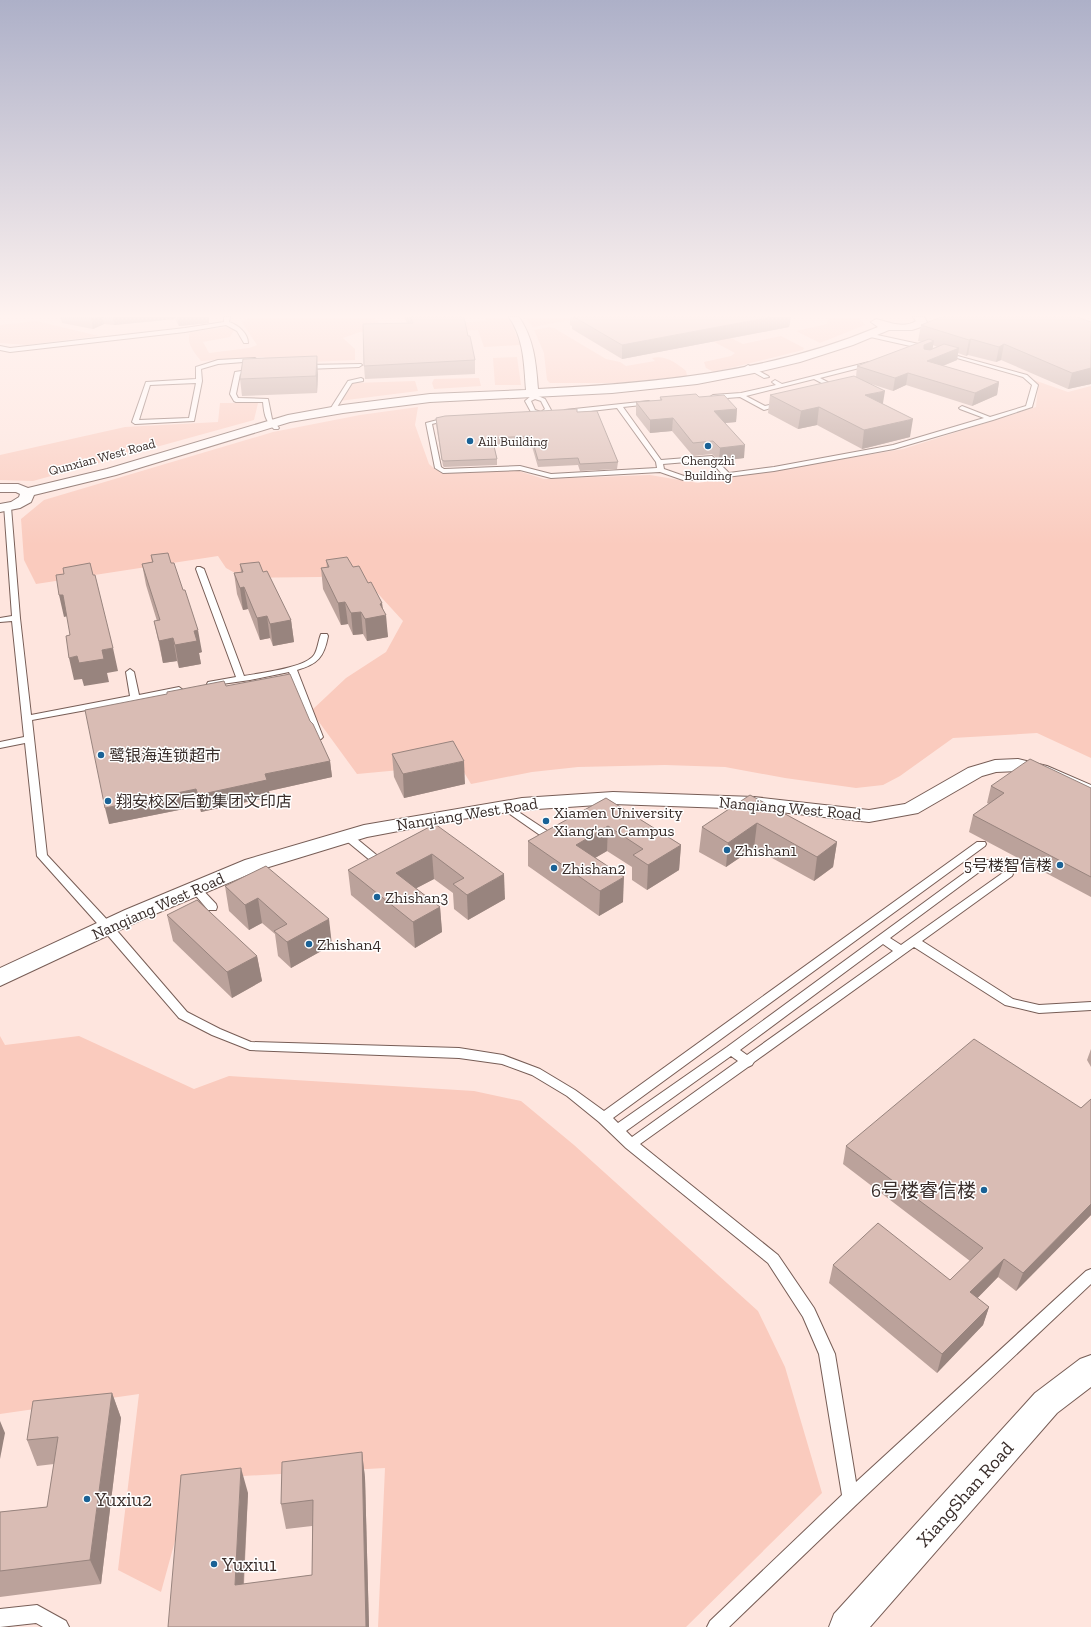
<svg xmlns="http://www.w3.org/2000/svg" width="1091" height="1627" font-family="'Zilla Slab','Noto Sans SC',serif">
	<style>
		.green { fill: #facbbe }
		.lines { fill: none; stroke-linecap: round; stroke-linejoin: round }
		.service-casing { stroke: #775d56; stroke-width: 2 }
		.minor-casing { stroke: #775d56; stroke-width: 2 }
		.service { fill: #fff; fill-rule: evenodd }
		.minor { fill: #fff; fill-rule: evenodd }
		.wall { fill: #bba29b; fill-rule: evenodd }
		.shaded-wall { fill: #98847e }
		.building { fill: #d9bcb4; stroke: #98847e }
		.poi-dot { fill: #1a6296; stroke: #fff; stroke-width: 1.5 }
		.labels { text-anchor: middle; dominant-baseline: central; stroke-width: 3; stroke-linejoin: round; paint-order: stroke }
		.far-poi-label { font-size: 13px; fill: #392d2a; stroke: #fff; text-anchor: start }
		.far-street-label { font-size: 13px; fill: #392d2a; stroke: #fff }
		.poi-label { font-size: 16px; fill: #392d2a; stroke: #fff; text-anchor: start }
		.street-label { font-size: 16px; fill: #392d2a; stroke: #fff }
		.near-poi-label { font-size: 19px; fill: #392d2a; stroke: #fff; text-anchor: start }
		.near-street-label { font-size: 19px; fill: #392d2a; stroke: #fff }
	</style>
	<rect width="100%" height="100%" fill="#fee5de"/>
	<g class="green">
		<path d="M255,317H372L384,328L486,321L485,319L509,317L520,345L484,347L478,330L379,333L360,332L343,338L355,349V360L288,363L280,365L263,357L201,361C194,352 186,344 190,332L227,327L234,330L230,337L203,342L209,353L249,348L257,345L241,321Z"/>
		<polygon points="525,317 585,317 533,327"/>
		<polygon points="667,317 690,317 743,344 781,336 804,348 803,350 714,372 706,368 704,362 731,356 735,353"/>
		<polygon points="829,317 859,317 865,325 820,343 796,331 827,324"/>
		<polygon points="36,321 99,336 27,345 0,343 0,325"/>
		<path d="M549,327L554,328L606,359L620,362L626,366L655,361L652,358C666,355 676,363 686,371L687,376L619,383H550L547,380L544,353L534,330Z"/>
		<polygon points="517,357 521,385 495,385 493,358"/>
		<polygon points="479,378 481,386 434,389 432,383 434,379"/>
		<polygon points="1028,378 1068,392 1091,386 1091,758 1037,733 953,738 900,776 883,785 856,788 785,778 725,767 665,765 578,767 532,772 471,784 456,759 411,769 357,774 311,711 346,678 386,652 403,621 360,574 319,577 244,578 226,568 218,556 36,584 24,560 21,519 44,500 273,432 360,415 418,407 415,425 429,464 436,470 509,468 544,479 650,475 698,483 903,449 1036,407 1038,386"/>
		<polygon points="415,381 418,391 339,401 346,389 353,383"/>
		<polygon points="220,403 258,403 254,420 33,481 0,480 0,455 125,427 218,422"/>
		<polygon points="0,1036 5,1045 79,1036 194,1089 229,1076 474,1091 521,1101 574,1145 758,1311 785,1367 822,1493 686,1627 378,1627 385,1468 192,1479 161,1592 118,1570 139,1394 0,1414"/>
	</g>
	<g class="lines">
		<defs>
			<g id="service">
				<path d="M224,317H230L229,322C238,325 248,333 248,343H244L237,331L226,325L185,332L10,352L0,350V346L10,348L185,328L224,322Z"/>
				<polygon points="868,333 928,346 931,348 928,350 866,336 865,335"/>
				<path d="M943,352L1027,375L1038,385L1032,407L993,420L894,449L774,471L703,480H683L660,472L551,478L520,470L443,473L435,468L426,423L449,417L452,419L432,424L441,467L444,469L520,466L551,474L657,468L656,462L617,408L565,414L562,412L565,410L649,401L652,403L651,404L623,407L661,460L712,456L729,473L774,467L893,445L984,418L960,409L959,408L962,406L990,417L1026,406L1032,385L1023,377L943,354ZM710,460L722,474L684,476L664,469L663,464Z"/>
				<path d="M255,358L258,360L257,361L218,364L201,369L202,381L194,421L135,424L132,422L146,382L196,379V367L218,360ZM196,383L189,418L139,420L150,385Z"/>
				<polygon points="869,362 872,364 871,365 820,378 837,387 837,389 833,389 814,379 746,396 765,406 782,402 785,404 764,410 740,397 713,399 710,397 713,395 741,393 776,385 772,382 775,380 782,384"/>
				<polygon points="361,364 362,365 359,367 306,369 303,367 306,365"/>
				<polygon points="748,365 768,376 769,377 764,378 746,368 745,367"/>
				<path d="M254,369L257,371L256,372L240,374L236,394L238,398L268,399L272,419L279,428L278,429H274C265,421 264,413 263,402H236L234,401L230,394L235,372Z"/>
				<polygon points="361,378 363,379 363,381 352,383 334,412 330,412 329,411 348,381"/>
				<path d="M530,392H534L536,395L545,399L551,410L550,411L541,416L531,412L525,401L531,396ZM535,399L541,401L545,409L541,412L535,410L531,401Z"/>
				<path d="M4,505L11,507L20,618L31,715L130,696L126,672L130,669L134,672L139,695L179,687L183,690L179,693L32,720L47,855L112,925L187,1012L220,1029L251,1042L459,1048L503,1055L540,1069L575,1090L604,1111L977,842H985L986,844L985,846L613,1118L618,1123L727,1047L982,860H990L991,862L990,864L890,938L901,945L1004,872H1012L1013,874L1012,876L922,941L1013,999L1039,1005L1091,1002V1010L1039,1013L1005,1005L914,947L754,1062L752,1065L748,1067L640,1144L778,1255L814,1308L835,1354L856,1482L1086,1271L1091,1269V1284L857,1504L729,1627H707L710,1621L842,1495L819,1354L803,1317L768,1263L626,1148L599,1122L567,1096L532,1075L502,1064L459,1058L250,1050L212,1035L179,1018L104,931L37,856L25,743L0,748V742L24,737L12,621L0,622V618L12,616ZM883,944L893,951L747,1055L740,1050ZM731,1056L738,1061L632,1137L626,1131Z"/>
				<path d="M197,567H200L204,569L244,676C260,673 305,668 314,655C318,649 318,641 321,634H327L328,636C324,657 318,664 297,670L323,737L321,739H315L313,737L289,672L250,680L208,686L207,684L208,682L236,677L196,569Z"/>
				<polygon points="505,803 555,836 556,838 555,840 547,840 501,808 500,806"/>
				<polygon points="347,833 351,834 385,862 386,864 385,866 377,866 343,838 342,836 343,834"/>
				<polygon points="195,885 199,886 216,904 217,907 216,910 208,910 191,890 190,888 191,886"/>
				<polygon points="37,1605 66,1621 69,1627 43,1627 36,1623 0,1627 0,1609"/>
			</g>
			<g id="minor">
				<path d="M509,317H519C534,339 536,363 538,389C654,383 769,373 878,327L871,322L876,319C889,322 903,329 916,321L913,317H924L927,322L921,327L912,330H889L853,345L800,362L754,373L697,384L612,393L430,402L343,413L290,422L116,475L34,495L31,502L20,508L0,512V504L11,502L19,497L20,494L16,492H0V484H18L28,488L107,469L288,415L343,405L430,394L526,390C524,364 524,339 509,317Z"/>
				<polygon points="1018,759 1047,766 1091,785 1091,798 1034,774 1018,771 996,772 982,776 918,813 869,822 754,809 613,804 522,810 462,819 367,837 259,870 141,920 0,986 0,968 125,910 245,860 364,825 522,798 613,792 754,797 869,810 905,804 968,768 995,760"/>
				<polygon points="1091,1355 1091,1387 1057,1413 870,1627 829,1627 834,1614 1035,1393 1080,1359"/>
			</g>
		</defs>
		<use href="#service" class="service-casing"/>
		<use href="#minor" class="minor-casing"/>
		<use href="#service" class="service"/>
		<use href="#minor" class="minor"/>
	</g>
	<g class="wall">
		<polygon points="60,317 209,317 209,323 179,326 175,319 114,325 104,324 93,329 62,323"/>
		<polygon points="404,317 464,317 468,336 475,360 475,374 365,379 364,366 407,323"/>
		<polygon points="570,317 791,317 789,327 622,359 572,329 572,326 570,325"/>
		<path d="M1091,322V384L1068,389L1001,360L996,362L968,355L966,356L958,353L957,360L943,366L999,382L997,395L972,406L906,385L893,391L865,382L910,437L862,449L817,425L798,429L768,413L770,395L856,377L857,366L922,342L918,341L921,325ZM933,345L937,347L932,348Z"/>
		<polygon points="318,374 317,393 242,396 240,379"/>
		<polygon points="660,397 699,397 737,409 736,422 725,423 744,458 719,461 712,454 693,456 672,431 650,433 636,415 636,402 660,400"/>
		<polygon points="577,412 618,462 617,469 580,471 578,465 538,467 531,443 494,445 497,459 497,465 444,467 443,466 436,425 436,418"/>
		<polygon points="151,555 202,652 199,653 201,664 179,668 177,661 163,663 154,621 157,621 146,585 142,564 152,562"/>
		<polygon points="326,560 353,567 368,583 382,603 388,637 367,641 363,634 353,635 348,624 341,625 323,589 321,568 327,567"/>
		<polygon points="240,564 263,572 291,620 294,642 273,646 270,638 260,640 248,609 243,610 237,594 234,573 241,572"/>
		<polygon points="226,686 310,721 330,761 332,777 269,791 270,797 201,812 199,806 109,824"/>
		<polygon points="392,754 465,784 404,798 394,777"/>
		<polygon points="991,786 1091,788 1091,897 969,832 973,815 989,804 987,803"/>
		<polygon points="750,795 837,842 833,867 814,881 754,848 726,867 699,852 702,827"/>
		<polygon points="606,798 681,845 679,870 647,890 632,880 632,867 607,851 595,858 623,902 599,916 528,866 528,841"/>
		<polygon points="435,824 505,899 468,920 454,909 453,893 434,879 416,888 440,907 442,932 415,948 351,895 348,870"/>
		<polygon points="266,866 332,945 291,968 278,956 275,934 262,923 249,930 229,911 225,886"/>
		<polygon points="167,915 257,956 262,981 232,998 173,941"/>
		<polygon points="1091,1049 1091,1067 1087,1060"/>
		<polygon points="1091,1099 1091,1215 1016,1291 998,1277 977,1298 989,1307 983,1325 937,1373 829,1283 833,1265 950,1280 970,1261 843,1164 846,1146 1081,1108"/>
		<polygon points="112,1393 121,1418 101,1584 0,1597 0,1512 47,1507 54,1464 37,1466 27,1440"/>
		<polygon points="362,1452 365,1478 369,1627 168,1627 248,1493 244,1584 312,1575 312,1526 286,1529 281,1504"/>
	</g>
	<g class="shaded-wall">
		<polygon points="103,317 104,324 93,329 91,318"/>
		<polygon points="113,317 175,317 175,319 114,325"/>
		<polygon points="177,317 209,317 209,323 179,326"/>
		<polygon points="771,317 791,317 789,327 622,359 622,345"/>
		<polygon points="971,339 968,355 966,356 969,340"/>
		<polygon points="934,341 932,352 922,357 924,345"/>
		<polygon points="1004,344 1001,360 996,362 999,347"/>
		<polygon points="959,348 957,360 925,373 927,361"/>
		<polygon points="317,356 318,374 317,393 316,376"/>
		<polygon points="1091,368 1091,384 1068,389 1072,373"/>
		<polygon points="908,373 906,385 893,391 895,378"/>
		<polygon points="999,382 997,395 972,406 975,393"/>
		<polygon points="885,391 882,409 865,395"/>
		<polygon points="819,407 817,425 798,429 801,411"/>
		<polygon points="737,409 736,422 713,424 714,411"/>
		<polygon points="673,418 672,431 650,433 650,420"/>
		<polygon points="913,419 910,437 862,449 864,430"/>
		<polygon points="745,445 744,458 719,461 720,448"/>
		<polygon points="244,587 248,609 243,610 240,588"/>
		<polygon points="59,595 63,595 68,616 64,617"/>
		<polygon points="345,602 348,624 341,625 338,603"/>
		<polygon points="382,603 383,616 386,615 388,637 367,641 365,619 380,604"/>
		<polygon points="361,612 363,634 353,635 351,613"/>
		<polygon points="267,616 270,638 260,640 257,618"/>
		<polygon points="291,620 294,642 273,646 270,624"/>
		<polygon points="198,630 202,652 199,653 201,664 179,668 175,645 194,631"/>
		<polygon points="173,638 177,661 163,663 159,641"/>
		<polygon points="113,648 118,671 107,673 109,682 84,686 82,679 74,680 69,658 102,650"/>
		<polygon points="330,761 332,777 269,791 270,797 201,812 198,795 265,774"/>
		<polygon points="464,761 465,784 404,798 403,774"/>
		<polygon points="196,789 199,806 109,824 105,808"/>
		<polygon points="757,823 754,848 726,867 728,843"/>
		<polygon points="608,826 607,851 576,869 576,845"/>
		<polygon points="837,842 833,867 814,881 817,857"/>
		<polygon points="681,845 679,870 647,890 648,865"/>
		<polygon points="432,854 434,879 398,898 396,873"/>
		<polygon points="504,874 505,899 468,920 467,895"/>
		<polygon points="624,877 623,902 599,916 600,891"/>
		<polygon points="258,898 262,923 249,930 245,905"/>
		<polygon points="440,907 442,932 415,948 413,922"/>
		<polygon points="329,919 332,945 291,968 287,942"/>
		<polygon points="257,956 262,981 232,998 227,972"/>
		<polygon points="1091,1204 1091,1215 1016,1291 1023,1273"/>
		<polygon points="1004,1259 998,1277 965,1311 970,1292"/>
		<polygon points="989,1307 983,1325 937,1373 942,1354"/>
		<polygon points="112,1393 121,1418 101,1584 90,1560"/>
		<polygon points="0,1421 5,1433 0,1459"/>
		<polygon points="362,1452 365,1478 369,1627 366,1627"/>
		<polygon points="241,1468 248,1493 242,1610 235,1585"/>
	</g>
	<g class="building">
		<polygon points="410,317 464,317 468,336 470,336 475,360 364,366 363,324 413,323"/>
		<polygon points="574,317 771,317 622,345"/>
		<polygon points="941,317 1077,317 1091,322 1091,368 1072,373 1004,344 999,347 971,339 969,340 921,325"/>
		<polygon points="929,339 934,341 924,345 924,349 930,350 944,344 959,348 927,361 999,382 975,393 908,373 895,378 857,366"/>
		<polygon points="317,356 316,376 240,379 243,359"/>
		<polygon points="854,376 885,391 865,395 913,419 864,430 819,407 801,411 770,395"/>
		<polygon points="696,394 699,397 724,395 737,409 714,411 745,445 720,448 713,441 693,443 673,418 650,420 636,402 662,400 660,397"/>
		<polygon points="577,409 577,412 597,411 618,462 580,464 578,458 538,460 531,436 492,438 497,459 444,461 442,460 436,418 445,416"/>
		<polygon points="168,553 171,563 174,563 183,590 185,590 198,630 194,631 197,641 175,645 173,638 159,641 154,621 160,620 142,564 153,562 151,555"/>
		<polygon points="347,557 353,567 359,566 368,583 371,582 382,603 380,604 386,615 365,619 361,612 351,613 345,602 338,603 321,568 329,567 326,560"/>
		<polygon points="259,562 263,572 267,571 291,620 270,624 267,616 257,618 244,587 240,588 234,573 243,572 240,564"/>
		<polygon points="90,563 93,575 95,575 113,648 102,650 104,659 79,663 77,656 69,658 66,636 70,635 63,595 59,595 56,575 64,574 63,568"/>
		<polygon points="290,674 310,721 313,724 330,761 265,774 267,780 198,795 196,789 105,808 85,710 167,694 167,692 224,681 226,686"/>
		<polygon points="453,741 464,761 403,774 392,754"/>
		<polygon points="1030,759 1091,788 1091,877 973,815 1004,793 991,786"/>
		<polygon points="750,795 837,842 817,857 757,823 728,843 702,827"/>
		<polygon points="606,798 681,845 648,865 633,855 643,849 608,826 576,845 624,877 600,891 528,841"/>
		<polygon points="435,824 504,874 467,895 453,884 464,878 432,854 396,873 440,907 413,922 348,870"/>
		<polygon points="266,866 329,919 287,942 274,931 287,924 258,898 245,905 225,886"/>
		<polygon points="197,900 257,956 227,972 167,915"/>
		<polygon points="974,1039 1081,1108 1091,1099 1091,1204 1023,1273 1004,1259 970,1292 989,1307 942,1354 833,1265 878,1223 950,1280 983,1248 846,1146"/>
		<polygon points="112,1393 90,1560 0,1571 0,1512 47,1507 58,1437 27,1440 33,1401"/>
		<polygon points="362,1452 366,1627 168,1627 181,1475 241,1468 235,1585 312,1575 313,1500 281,1504 282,1462"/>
	</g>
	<linearGradient id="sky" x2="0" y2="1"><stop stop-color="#adb0c8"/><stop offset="0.58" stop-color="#fff3f0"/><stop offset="1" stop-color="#fff3f0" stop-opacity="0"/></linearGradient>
	<rect width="1091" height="545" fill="url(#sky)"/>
	<g class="poi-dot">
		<circle cx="470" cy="441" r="4"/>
		<circle cx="708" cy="446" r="4"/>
		<circle cx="101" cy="755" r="4"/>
		<circle cx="108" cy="801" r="4"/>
		<circle cx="546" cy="821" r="4"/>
		<circle cx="727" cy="850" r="4"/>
		<circle cx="1060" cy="865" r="4"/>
		<circle cx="554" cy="868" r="4"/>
		<circle cx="377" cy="897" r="4"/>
		<circle cx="309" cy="944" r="4"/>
		<circle cx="984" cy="1190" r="4"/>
		<circle cx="87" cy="1499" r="4"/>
		<circle cx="214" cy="1564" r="4"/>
	</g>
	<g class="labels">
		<g class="far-poi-label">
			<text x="478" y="441">Aili Building</text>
			<text x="708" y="460" text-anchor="middle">Chengzhi<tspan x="708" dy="15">Building</tspan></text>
		</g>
		<g class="far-street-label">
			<text transform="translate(102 457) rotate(-15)">Qunxian West Road</text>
		</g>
		<g class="poi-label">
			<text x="109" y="755">鹭银海连锁超市</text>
			<text x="116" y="801">翔安校区后勤集团文印店</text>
			<text x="554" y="812">Xiamen University<tspan x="554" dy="18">Xiang'an Campus</tspan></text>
			<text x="735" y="850">Zhishan1</text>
			<text x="1052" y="865" text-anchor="end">5号楼智信楼</text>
			<text x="562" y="868">Zhishan2</text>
			<text x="385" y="897">Zhishan3</text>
			<text x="317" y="944">Zhishan4</text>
		</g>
		<g class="street-label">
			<text transform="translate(790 808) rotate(5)">Nanqiang West Road</text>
			<text transform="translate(467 814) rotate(-9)">Nanqiang West Road</text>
			<text transform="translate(158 906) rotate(-24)">Nanqiang West Road</text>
		</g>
		<g class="near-poi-label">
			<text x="976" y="1190" text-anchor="end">6号楼睿信楼</text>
			<text x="95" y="1499">Yuxiu2</text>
			<text x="222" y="1564">Yuxiu1</text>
		</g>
		<g class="near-street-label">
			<text transform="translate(965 1494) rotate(-48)">XiangShan Road</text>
		</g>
	</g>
</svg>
